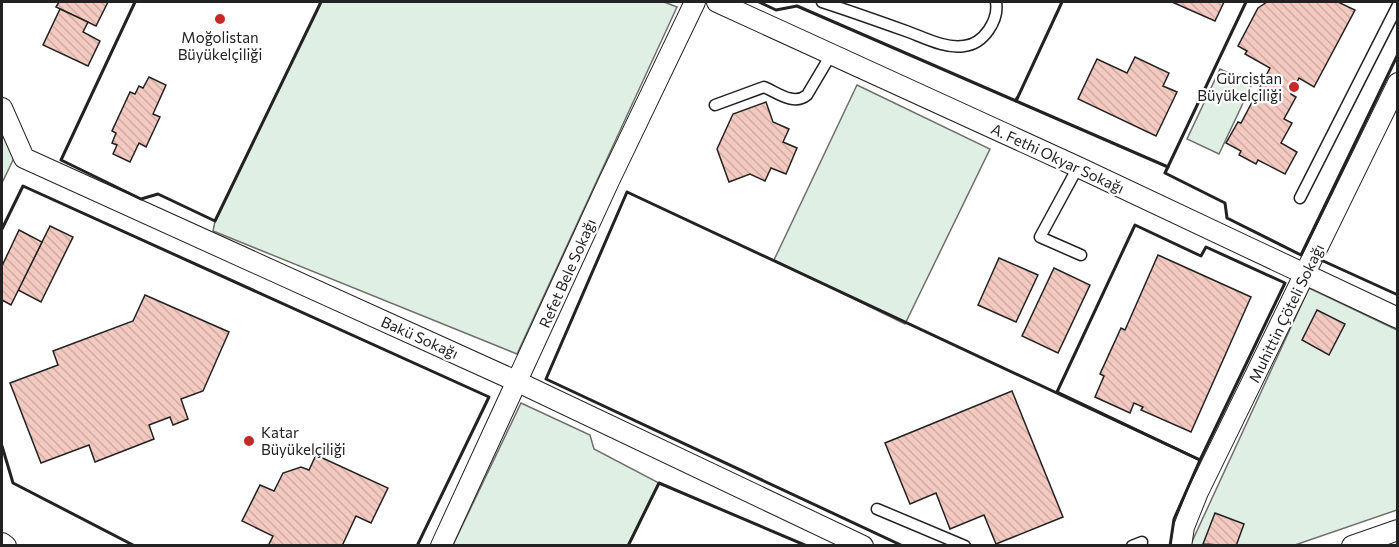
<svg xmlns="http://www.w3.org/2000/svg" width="1399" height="547" font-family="Commissioner,sans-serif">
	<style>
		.green { fill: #e0efe3; stroke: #6f6f6f; stroke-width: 1.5 }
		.building { fill: url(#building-back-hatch); stroke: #222; stroke-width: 1.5 }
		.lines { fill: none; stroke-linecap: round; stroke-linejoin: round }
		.service-casing { stroke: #222; stroke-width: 13 }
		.minor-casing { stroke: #222; stroke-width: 22 }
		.service { stroke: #fff; stroke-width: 10 }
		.minor { stroke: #fff; stroke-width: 20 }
		.wall { stroke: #222; stroke-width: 3 }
		.poi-dot { fill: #c62828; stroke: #fff; stroke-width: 2 }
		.labels { text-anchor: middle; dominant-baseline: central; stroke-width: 4.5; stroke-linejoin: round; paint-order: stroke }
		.poi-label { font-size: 15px; fill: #222; stroke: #fff }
		.street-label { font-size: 15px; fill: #222; stroke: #fff }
	</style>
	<defs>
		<pattern id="building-back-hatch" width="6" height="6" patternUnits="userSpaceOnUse" patternTransform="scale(1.5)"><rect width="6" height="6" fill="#f3c9c0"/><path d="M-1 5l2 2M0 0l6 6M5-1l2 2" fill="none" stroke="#d0aca5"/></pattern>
	</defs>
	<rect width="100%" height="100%" fill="#fff"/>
	<g class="green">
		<polygon points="321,2 664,2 677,7 517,354 213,231 215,221"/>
		<polygon points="1220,69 1252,84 1219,154 1187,139"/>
		<polygon points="857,85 990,149 905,324 774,260"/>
		<polygon points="2,129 14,158 2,183"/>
		<polygon points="1309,288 1397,330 1397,510 1295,545 1190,546"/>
		<polygon points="521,403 590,435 594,449 659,483 628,545 453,545"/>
	</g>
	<g class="building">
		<polygon points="59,2 108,2 96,26 56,7"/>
		<polygon points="1172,2 1224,2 1215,21"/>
		<polygon points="1267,2 1338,2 1355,10 1314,87 1299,78 1291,94 1296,97 1284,119 1292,123 1281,143 1297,152 1285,174 1258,160 1256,164 1239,155 1241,151 1226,143 1238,122 1241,123 1270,68 1245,54 1247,51 1238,46 1258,8"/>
		<polygon points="60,9 88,22 83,32 100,41 88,66 43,45"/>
		<polygon points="1135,57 1169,73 1163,86 1177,92 1156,136 1078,99 1097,59 1127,73"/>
		<polygon points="149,77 166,85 153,114 160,117 146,147 139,143 130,162 113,154 117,145 112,143 116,133 112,131 130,92 135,94 139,86 143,88"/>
		<polygon points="766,102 773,122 789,129 783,142 797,148 786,174 771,168 765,181 750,174 729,182 717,149 733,114"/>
		<polygon points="50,226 73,237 41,302 18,290"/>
		<polygon points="19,230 42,242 11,305 2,300 2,266"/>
		<polygon points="1158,255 1251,297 1191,432 1141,410 1143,407 1134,403 1130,413 1095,397 1104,376 1100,374 1121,328 1125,330"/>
		<polygon points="999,258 1038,275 1016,322 978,305"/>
		<polygon points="1054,268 1090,285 1058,353 1022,336"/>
		<polygon points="145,295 229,332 203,391 181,399 188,419 173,425 170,417 149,425 154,439 95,462 89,445 41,463 10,383 58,365 53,351 133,321"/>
		<polygon points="1317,310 1345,324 1329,355 1302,340"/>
		<polygon points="1012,391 1063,517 996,544 984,515 950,529 936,493 910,504 885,443"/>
		<polygon points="316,455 388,488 371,523 356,516 342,546 268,546 273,536 242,521 260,485 274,491 283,473 301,467 309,470"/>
		<polygon points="1215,513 1244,524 1236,546 1203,544"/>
	</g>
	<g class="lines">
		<defs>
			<g id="service">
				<path d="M822,2C850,11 878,21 906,31C923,37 945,49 964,46C984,44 999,20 996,2"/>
				<path d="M715,105L764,87C778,93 794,106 807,95L832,53"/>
				<polyline points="1078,167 1040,237 1081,255"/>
				<polyline points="1300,198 1398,5"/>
				<polyline points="877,509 965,546"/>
				<polyline points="1132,546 1142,542"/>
			</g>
			<g id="minor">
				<polyline points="717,2 1078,167 1398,318"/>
				<polyline points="2,108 24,158 518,382 863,546"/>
				<polyline points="2,543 6,546"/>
				<polyline points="441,546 609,181 695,2"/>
				<polyline points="1181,546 1184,527 1198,492 1398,83"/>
				<polyline points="1352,546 1398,530"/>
			</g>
		</defs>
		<use href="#service" class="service-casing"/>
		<use href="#minor" class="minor-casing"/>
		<use href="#service" class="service"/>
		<use href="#minor" class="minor"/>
		<g class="wall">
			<polyline points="135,2 61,160 141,199 158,194 215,221 321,2"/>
			<polyline points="759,2 776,10 797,6 1016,101 1017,98"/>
			<polyline points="1062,2 1016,101 1168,167"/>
			<polyline points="1246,2 1165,173 1225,203 1227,218 1301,255 1398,54"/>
			<polygon points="1135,225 1201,256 1206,247 1285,283 1200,460 1057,392"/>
			<polyline points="2,229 23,186 489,397 417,546"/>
			<polyline points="1323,257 1321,260 1398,295"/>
			<polyline points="2,446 13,483 135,546"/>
			<polyline points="628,546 659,483 807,546"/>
			<polyline points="903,546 546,379 627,192 1200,460 1174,519 1170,546"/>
		</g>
	</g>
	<g class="poi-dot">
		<circle cx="220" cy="19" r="6"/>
		<circle cx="1294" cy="87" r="6"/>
		<circle cx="249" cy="441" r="6"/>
	</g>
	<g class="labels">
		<g class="poi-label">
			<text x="220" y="37">Moğolistan<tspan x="220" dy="17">Büyükelçiliği</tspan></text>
			<text x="1282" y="78" text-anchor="end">Gürcistan<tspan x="1282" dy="17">Büyükelçiliği</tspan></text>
			<text x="261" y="432" text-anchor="start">Katar<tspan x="261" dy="17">Büyükelçiliği</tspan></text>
		</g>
		<g class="street-label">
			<text transform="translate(1058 158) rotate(25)">A. Fethi Okyar Sokağı</text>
			<text transform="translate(567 273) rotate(-66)">Refet Bele Sokağı</text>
			<text transform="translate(1286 313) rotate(-64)">Muhittin Çöteli Sokağı</text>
			<text transform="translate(420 337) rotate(24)">Bakü Sokağı</text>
		</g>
	</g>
	<rect width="1399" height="547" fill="none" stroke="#222222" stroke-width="6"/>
</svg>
